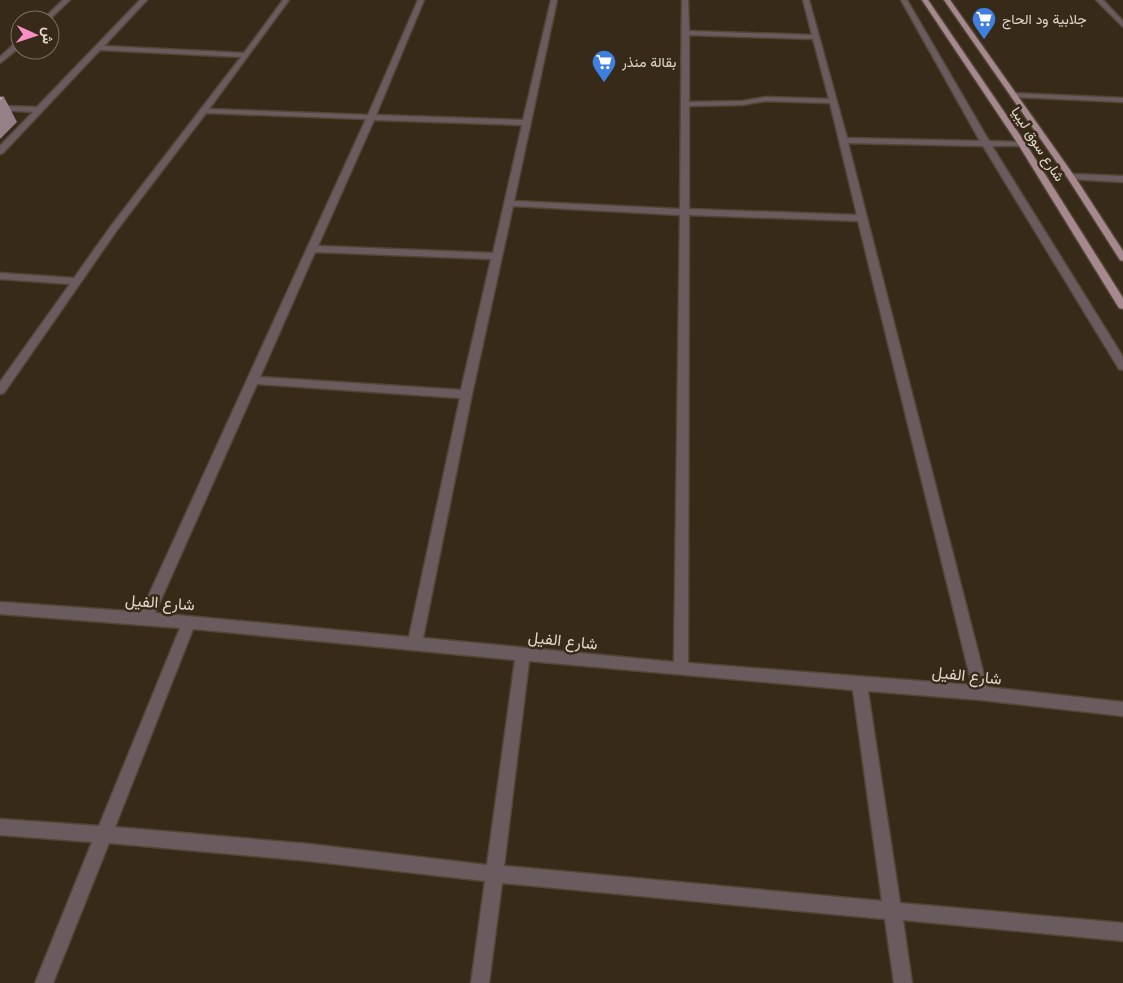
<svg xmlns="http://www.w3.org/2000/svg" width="1123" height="983" font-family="Quicksand,Vazirmatn,sans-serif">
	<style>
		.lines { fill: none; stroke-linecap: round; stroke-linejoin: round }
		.minor-casing { stroke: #524635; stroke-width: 3 }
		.major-casing { stroke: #524635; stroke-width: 3 }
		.minor { fill: #6a5b5e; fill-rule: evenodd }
		.major { fill: #a6898e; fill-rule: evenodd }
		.shaded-wall { fill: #977f88 }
		.building { fill: #d8b5c2; stroke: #977f88 }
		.labels { text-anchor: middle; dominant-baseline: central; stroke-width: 5; stroke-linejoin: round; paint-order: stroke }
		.far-poi-label { font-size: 14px; fill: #e0d7cc; stroke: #372a18; text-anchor: start }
		.far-street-label { font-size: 14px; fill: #e0d7cc; stroke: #372a18 }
		.street-label { font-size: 16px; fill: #e0d7cc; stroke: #372a18 }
	</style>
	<rect width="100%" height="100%" fill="#372a18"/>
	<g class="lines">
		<defs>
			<g id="minor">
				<polygon points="63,0 70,0 49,20 42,20"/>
				<path d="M140,0H147L104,46L244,53L283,0H289L209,109L368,115L418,0H424L376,115L523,120L551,0H557L514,201L680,209L682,0H688L689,31L812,35L803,0H809L847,138L980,141L901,0H907L989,141L1022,142L1026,144L1022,146H992L1123,357V370L1119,369L983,146L848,143L987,687L1123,702V716L981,700L868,691L900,903L1123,923V941L903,920L912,983H894L885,919L502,883L489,983H471L485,881L309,861L109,843L53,983H35L92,842L0,835V819L99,826L180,628L0,614V602L141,612L366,119L206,113L117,230L4,393L0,394V382L70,284L0,279V273L74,278L111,226L241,57L100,50L3,153L0,154V146L33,112L0,110V106L37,107ZM689,35L813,39L829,99L766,97L742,101L689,102ZM766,101L830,103L857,215L689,209V106L742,105ZM374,120L522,125L493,253L318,246ZM513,206L680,215L674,662L423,638L472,394ZM689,215L858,221L972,685L688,663ZM315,252L491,259L461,390L260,377ZM257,384L460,398L409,637L155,613ZM193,629L515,660L487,865L309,844L115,827ZM529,661L853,690L882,901L504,866Z"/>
				<polygon points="1096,0 1103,0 1123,21 1123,27"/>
				<polygon points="17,41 20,41 20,47 0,63 0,57"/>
				<polygon points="1011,93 1123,98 1123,102 1014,97 1011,97"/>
				<polygon points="1071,174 1123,176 1123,182 1068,179 1067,177"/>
			</g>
			<g id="major">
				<polygon points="922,0 928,0 1026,144 1123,298 1123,309 1119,308 1018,144"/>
				<polygon points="944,0 950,0 1075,177 1123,251 1123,261 1120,260 1067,177"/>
			</g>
		</defs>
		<use href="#minor" class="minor-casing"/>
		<use href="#major" class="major-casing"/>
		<use href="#minor" class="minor"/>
		<use href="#major" class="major"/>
	</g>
	<polygon class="shaded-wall" points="4,97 17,122 0,139 0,101"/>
	<polygon class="building" points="0,97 4,97 0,101"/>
	<defs>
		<symbol id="supermarket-pin" viewBox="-11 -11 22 30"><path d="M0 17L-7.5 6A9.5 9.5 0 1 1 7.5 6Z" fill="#3f7fe0" stroke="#372a18"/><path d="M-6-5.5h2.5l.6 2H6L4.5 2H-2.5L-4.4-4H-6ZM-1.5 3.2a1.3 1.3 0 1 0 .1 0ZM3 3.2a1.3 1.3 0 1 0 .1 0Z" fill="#fff"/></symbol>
	</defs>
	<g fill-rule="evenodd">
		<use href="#supermarket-pin" x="970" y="5" width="28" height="38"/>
		<use href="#supermarket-pin" x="590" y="48" width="28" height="38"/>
	</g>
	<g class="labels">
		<g class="far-poi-label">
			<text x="1002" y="19">جلابية ود الحاج</text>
			<text x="622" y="62">بقالة منذر</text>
		</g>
		<g class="far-street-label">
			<text transform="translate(1038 144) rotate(57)">شارع سوق ليبيا</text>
		</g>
		<g class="street-label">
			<text transform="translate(160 602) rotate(4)">شارع الفيل</text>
			<text transform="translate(563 640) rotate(6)">شارع الفيل</text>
			<text transform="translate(967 675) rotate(6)">شارع الفيل</text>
		</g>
	</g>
	<g transform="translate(35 35) rotate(93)"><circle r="24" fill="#372a18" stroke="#7b6f60"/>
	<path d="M0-4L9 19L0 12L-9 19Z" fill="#fa8fc7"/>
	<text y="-8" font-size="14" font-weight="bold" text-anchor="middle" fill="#e0d7cc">ش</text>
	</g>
</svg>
